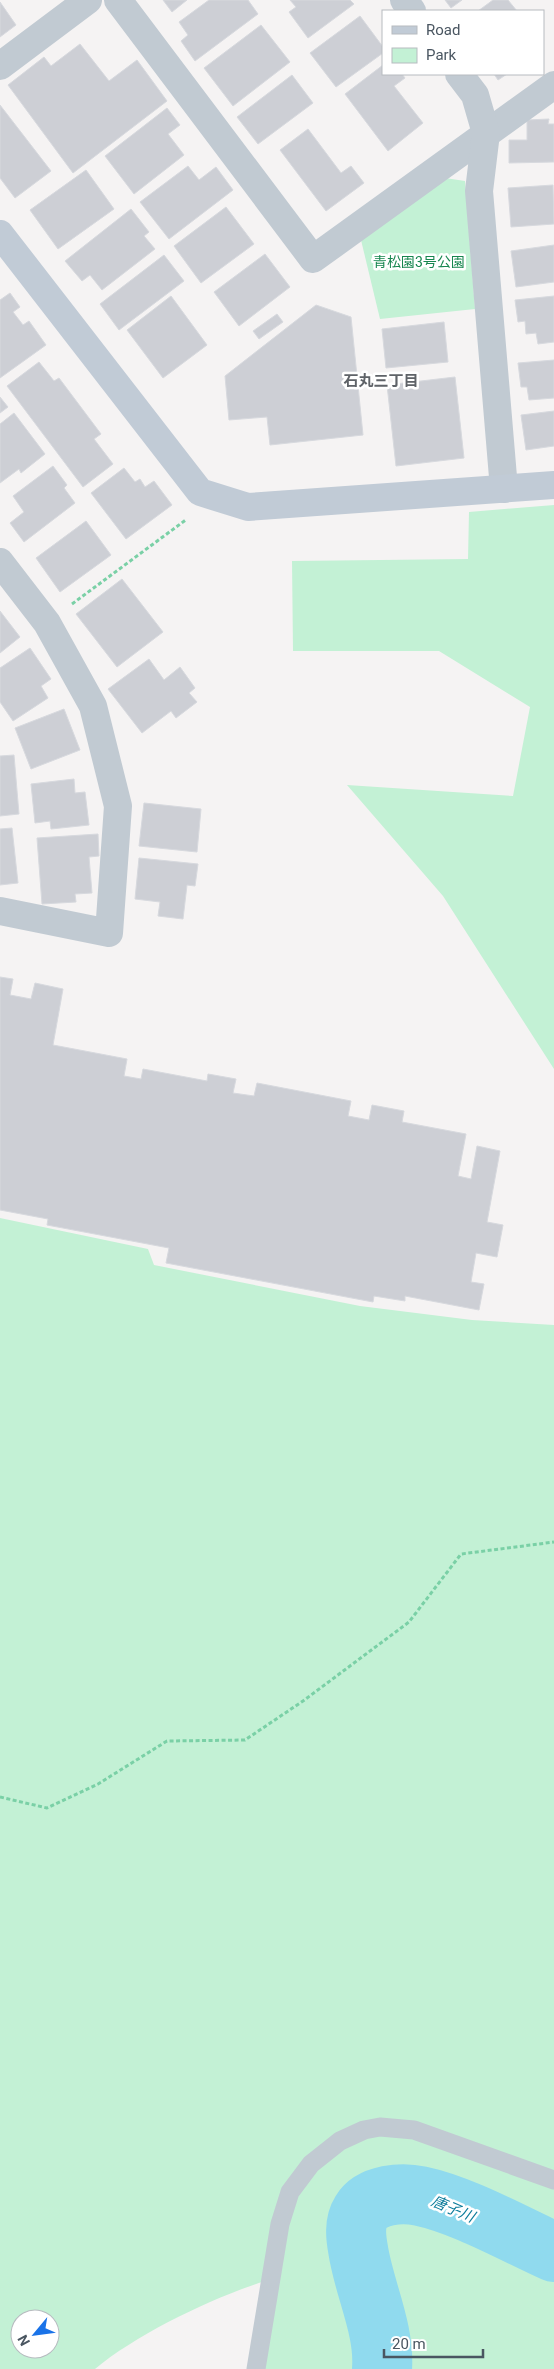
<svg xmlns="http://www.w3.org/2000/svg" width="554" height="2369" font-family="Roboto,'Noto Sans JP',sans-serif">
	<style>
		.green { fill: #c3f1d5; fill-rule: evenodd }
		.lines { fill: none; stroke-linecap: round; stroke-linejoin: round }
		.river { stroke: #90daee; stroke-width: 60 }
		.building { fill: #cdcfd5; stroke: #d7d9de }
		.path { stroke: #7ad0a6; stroke-width: 3; stroke-dasharray: 4 2.5; stroke-linecap: butt }
		.lane { stroke: #c1cad2; stroke-width: 19 }
		.street { stroke: #c1cad2; stroke-width: 28 }
		.secondary { stroke: #c1cbd6; stroke-width: 28 }
		.labels { text-anchor: middle; dominant-baseline: central; stroke-width: 5; stroke-linejoin: round; paint-order: stroke }
		.park-label { font-size: 14px; fill: #17864f; stroke: #fff }
		.neighbourhood-label { font-size: 15px; font-weight: bold; fill: #5f6368; stroke: #fff }
		.water-label { font-size: 15px; font-style: italic; fill: #0c7c9b; stroke: #fff }
	</style>
	<rect width="100%" height="100%" fill="#f5f3f3"/>
	<g class="green">
		<polygon points="445,178 465,181 475,309 380,319 361,240"/>
		<polygon points="554,505 554,1069 443,896 347,785 513,796 530,707 439,651 293,651 292,561 468,559 469,512"/>
		<path d="M0,1218L148,1249L154,1265L360,1306L472,1320L554,1325V2369H264L262,2282C210,2299 137,2334 95,2369H0ZM20,2319H50V2349H20Z"/>
	</g>
	<g class="lines">
		<path class="river" d="M382,2369C385,2329 364,2289 358,2249C356,2238 354,2223 361,2212C372,2194 402,2192 420,2196C463,2205 514,2234 554,2252"/>
	</g>
	<g class="building">
		<polygon points="163,0 187,0 172,12"/>
		<polygon points="209,0 248,0 258,14 195,61 181,41 188,35 179,22"/>
		<polygon points="290,0 350,0 354,4 308,38 289,12 296,7"/>
		<polygon points="445,0 462,0 451,8"/>
		<polygon points="493,0 508,0 517,11 478,11"/>
		<polygon points="0,2 16,25 0,37"/>
		<polygon points="360,16 383,47 383,53 336,87 310,53"/>
		<polygon points="261,25 290,62 233,106 204,68"/>
		<polygon points="80,44 109,81 137,60 167,101 73,173 8,85 44,57 51,66"/>
		<polygon points="383,65 383,74 402,74 405,78 394,86 423,123 388,151 345,94"/>
		<polygon points="494,74 507,74 498,80"/>
		<polygon points="292,75 313,103 258,144 237,117"/>
		<polygon points="0,105 51,171 15,198 0,178"/>
		<polygon points="167,108 180,125 168,134 184,155 134,194 105,156"/>
		<polygon points="549,119 548,124 554,124 554,162 509,163 509,140 527,140 527,120"/>
		<polygon points="308,129 341,173 351,166 364,183 326,211 280,150"/>
		<polygon points="188,166 199,180 216,167 233,190 169,239 140,202"/>
		<polygon points="86,170 114,209 58,249 30,210"/>
		<polygon points="553,185 554,224 511,227 508,188"/>
		<polygon points="226,207 254,244 201,283 174,246"/>
		<polygon points="131,209 149,232 144,236 155,249 102,290 90,275 82,281 65,261"/>
		<polygon points="554,245 554,282 516,287 511,251"/>
		<polygon points="265,254 290,287 239,326 214,292"/>
		<polygon points="164,255 184,281 119,330 100,304"/>
		<polygon points="10,293 20,307 13,312 23,325 29,321 46,345 0,378 0,300"/>
		<polygon points="171,296 207,345 163,378 127,330"/>
		<polygon points="554,296 554,342 538,344 536,333 526,334 525,321 518,322 515,300"/>
		<polygon points="316,305 351,317 363,435 270,445 267,417 229,420 225,376"/>
		<polygon points="277,314 283,322 259,339 253,331"/>
		<polygon points="444,322 448,362 386,368 382,329"/>
		<polygon points="554,360 554,398 529,400 527,387 521,387 518,363"/>
		<polygon points="39,362 54,381 59,378 101,434 94,439 113,464 83,487 7,386"/>
		<polygon points="455,377 464,458 396,466 387,385"/>
		<polygon points="0,397 8,407 0,413"/>
		<polygon points="554,411 554,446 526,450 521,415"/>
		<polygon points="14,413 45,454 21,473 19,469 0,483 0,424"/>
		<polygon points="53,466 67,485 64,488 75,503 24,542 10,523 24,512 13,496"/>
		<polygon points="124,468 135,482 140,479 145,487 154,481 172,505 126,539 91,493"/>
		<polygon points="86,521 111,555 60,592 36,558"/>
		<polygon points="122,579 163,632 117,667 76,614"/>
		<polygon points="0,611 20,637 0,653"/>
		<polygon points="30,648 51,679 41,686 48,698 13,721 0,702 0,668"/>
		<polygon points="149,659 164,680 180,667 195,688 189,693 197,702 176,718 171,711 142,733 108,689"/>
		<polygon points="64,709 80,750 31,769 15,728"/>
		<polygon points="14,755 19,814 0,816 0,756"/>
		<polygon points="74,779 75,793 85,792 89,825 51,829 50,821 35,823 31,784"/>
		<polygon points="144,803 201,809 197,852 139,846"/>
		<polygon points="12,828 18,883 0,885 0,829"/>
		<polygon points="98,834 99,856 89,857 92,893 75,894 76,902 42,904 37,838"/>
		<polygon points="139,858 198,864 195,886 187,885 183,919 158,916 160,902 135,899"/>
		<polygon points="0,977 13,979 10,995 31,999 35,983 63,989 53,1045 127,1059 124,1076 141,1079 143,1069 207,1081 208,1074 236,1079 233,1093 254,1096 257,1083 351,1101 348,1116 369,1120 372,1105 404,1111 402,1122 466,1134 458,1176 471,1179 477,1146 500,1151 487,1222 503,1225 497,1257 476,1253 471,1282 484,1284 479,1310 405,1296 405,1301 374,1296 373,1302 166,1263 169,1248 47,1225 48,1219 0,1210"/>
	</g>
	<g class="lines">
		<g class="path">
			<polyline points="72,604 187,519"/>
			<polyline points="0,1797 47,1808 98,1784 167,1741 245,1740 303,1701 409,1622 461,1554 554,1542"/>
		</g>
		<polyline class="lane" points="256,2369 280,2224 290,2192 311,2164 340,2141 364,2130 380,2127 414,2130 554,2180"/>
		<g class="street">
			<polyline points="118,0 313,259 554,85"/>
			<polyline points="404,0 412,11"/>
			<polyline points="0,66 88,0"/>
			<polyline points="459,74 475,95 486,133 479,191 504,489"/>
			<polyline points="0,562 47,623 93,706 118,806 109,933 0,911"/>
		</g>
		<polyline class="secondary" points="0,234 200,492 248,507 554,485"/>
	</g>
	<g class="labels">
		<g class="park-label">
			<text x="419" y="262">青松園3号公園</text>
		</g>
		<g class="neighbourhood-label">
			<text x="381" y="381">石丸三丁目</text>
		</g>
		<g class="water-label">
			<text transform="translate(453 2209) rotate(23)">唐子川</text>
		</g>
	</g>
	<rect x="382" y="10" width="162" height="65" fill="#ffffff" stroke="#b7bbc0"/>
	<rect x="392" y="26" width="25" height="8" fill="#c1cbd6" stroke="#b7bbc0"/>
	<text x="426" y="35" font-size="15" fill="#4a5661">Road</text>
	<rect x="392" y="48" width="25" height="15" fill="#c3f1d5" stroke="#b7bbc0"/>
	<text x="426" y="60" font-size="15" fill="#4a5661">Park</text>
	<g transform="translate(35 2334) rotate(241)"><circle r="24" fill="#ffffff" stroke="#b7bbc0"/>
	<path d="M0-4L9 19L0 12L-9 19Z" fill="#1a73e8"/>
	<text y="-8" font-size="14" font-weight="bold" text-anchor="middle" fill="#4a5661">N</text>
	</g>
	<path d="M384 2349v8h99v-8" fill="none" stroke="#4a5661" stroke-width="2.5"/>
	<text x="392" y="2349" font-size="15" fill="#4a5661" stroke="#ffffff" stroke-width="4" paint-order="stroke">20 m</text>
</svg>
